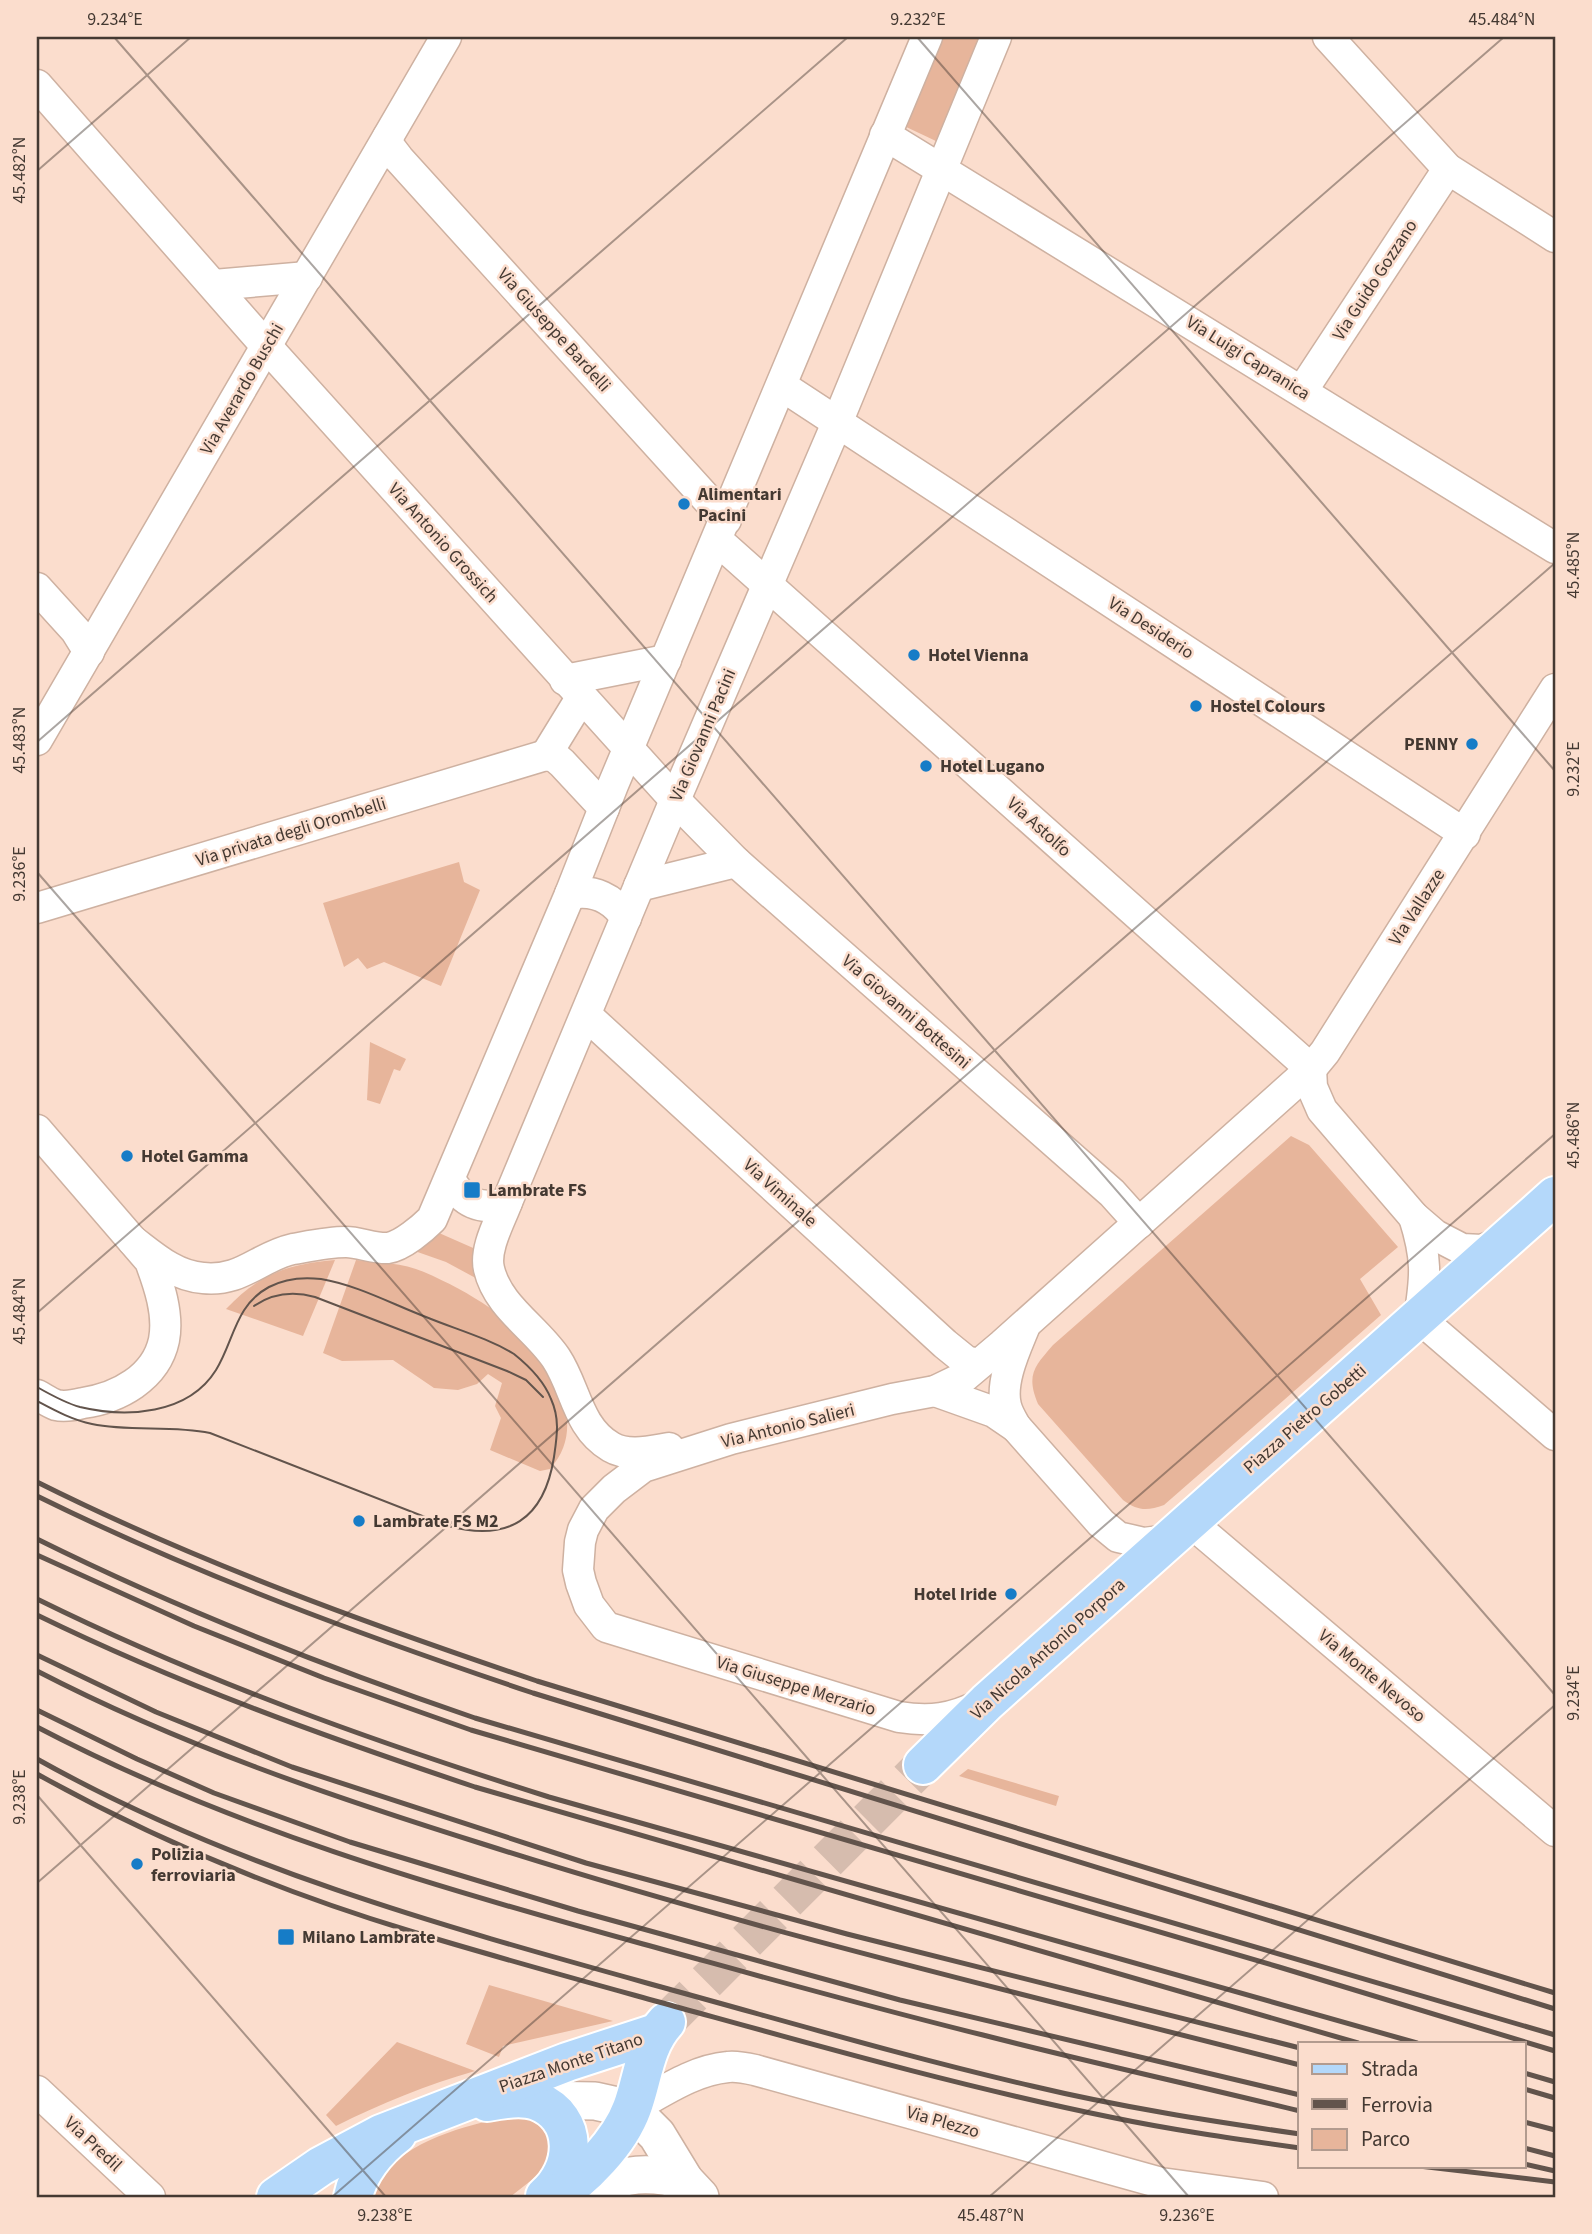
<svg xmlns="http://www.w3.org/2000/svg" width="1592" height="2234" font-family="'Source Sans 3',sans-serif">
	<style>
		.green { fill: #e7b59b }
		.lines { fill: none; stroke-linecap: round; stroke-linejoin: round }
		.primary-tunnel { stroke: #d6bcae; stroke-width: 38; stroke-dasharray: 38 19; stroke-linecap: butt }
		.minor-casing { stroke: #ceb1a1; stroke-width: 33 }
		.tertiary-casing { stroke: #ceb1a1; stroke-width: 40 }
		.primary-casing { stroke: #fff; stroke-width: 42 }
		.minor { stroke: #fff; stroke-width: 30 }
		.tertiary { stroke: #fff; stroke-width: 37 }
		.primary { stroke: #b4d8fa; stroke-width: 38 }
		.tram { stroke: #62544c; stroke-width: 2 }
		.rail { stroke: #62544c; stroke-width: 5 }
		.ticks { fill: none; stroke: #443932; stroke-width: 2; stroke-opacity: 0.45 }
		.poi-dot { fill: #167cc7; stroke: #fbddcd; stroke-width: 2.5 }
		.labels { text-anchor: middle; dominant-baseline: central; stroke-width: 5; stroke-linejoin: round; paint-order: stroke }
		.street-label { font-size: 18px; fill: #443932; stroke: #fbddcd }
		.poi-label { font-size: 18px; font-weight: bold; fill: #443932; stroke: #fbddcd; text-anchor: start }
		.neatline { fill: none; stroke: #443932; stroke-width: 2.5 }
		.ticks-label { font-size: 18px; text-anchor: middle; fill: #443932 }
	</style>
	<rect width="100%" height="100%" fill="#fbddcd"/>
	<g class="green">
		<polygon points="939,37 982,37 938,142 902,125"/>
		<polygon points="459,862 464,882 480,890 441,986 384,962 367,969 358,958 344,967 323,903"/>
		<polygon points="370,1042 406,1059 400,1071 394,1069 380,1104 367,1100"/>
		<path d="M1291,1136L1309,1145L1398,1247L1360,1279L1381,1315L1164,1505C1147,1511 1138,1511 1123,1500L1038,1404C1026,1375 1034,1367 1053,1345Z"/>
		<polygon points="430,1229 480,1251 483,1282 446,1262 409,1249"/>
		<path d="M335,1260L303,1336L226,1309C259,1274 288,1264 335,1260Z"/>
		<path d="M356,1260C378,1262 403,1263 424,1272C447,1282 470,1294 490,1308C535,1340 598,1416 550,1469L540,1471L490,1450L501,1418L495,1406L502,1383L488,1374L477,1384L458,1390L434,1388L393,1360L342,1361L323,1353Z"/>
		<polygon points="968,1769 1059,1796 1056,1806 959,1776"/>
		<polygon points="489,1985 613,2021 503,2046 499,2057 466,2044"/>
		<path d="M397,2042L475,2071C426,2085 382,2103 336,2126L326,2115Z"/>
		<path d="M521,2114L541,2120L553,2133L547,2168L510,2197H369C370,2189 374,2185 379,2178C412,2137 471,2124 521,2114Z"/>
	</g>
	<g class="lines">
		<polyline class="primary-tunnel" points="666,2022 923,1765"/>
		<defs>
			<g id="minor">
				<polyline points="1328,37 1448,169 1555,237"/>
				<polyline points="37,85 267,347 675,800 736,862 1112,1193 1139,1223"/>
				<polyline points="885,135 1555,548"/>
				<polyline points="388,137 389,146 399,159 726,520"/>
				<polyline points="214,285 307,277"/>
				<polyline points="782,386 1465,834"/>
				<polyline points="1302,391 1448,169"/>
				<polyline points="717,540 1311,1069"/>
				<polyline points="37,588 76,631 89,652"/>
				<polyline points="565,680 666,660"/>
				<polyline points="37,740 446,37"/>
				<polyline points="546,755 555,757 562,763 604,808"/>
				<polyline points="546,755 581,698"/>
				<polyline points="639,886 736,862"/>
				<path d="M570,894C594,889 613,898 626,918"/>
				<polyline points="37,908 546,755"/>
				<polyline points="586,1015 945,1344 966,1361 978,1364"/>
				<polyline points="1311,1069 1312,1087 1322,1110 1414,1217 1435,1235 1462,1249 1482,1250 1504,1241"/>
				<path d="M37,1130L150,1261C159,1285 169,1314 164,1340C156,1378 118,1398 83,1403C75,1405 64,1407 56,1405C50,1403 43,1398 37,1395"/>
				<path d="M450,1179C462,1202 481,1212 507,1202"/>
				<path d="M1414,1217C1427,1258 1426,1276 1419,1318L1555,1435"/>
				<path d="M133,1241C154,1257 175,1276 203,1278C242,1282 258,1257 293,1249C310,1246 328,1242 346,1242C359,1242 375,1249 388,1248C402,1246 423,1228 432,1219L570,894L613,785L927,37"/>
				<path d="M1024,1328C1015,1350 1000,1382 1006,1406C1008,1414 1012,1420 1016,1427L1101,1523L1118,1537L1144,1543L1160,1541L1175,1534"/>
				<polyline points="935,1391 994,1412 1016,1427"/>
				<path d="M669,1448C651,1451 628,1457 611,1447C577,1427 576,1388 556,1358C535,1327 498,1307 489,1269C484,1249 500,1221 507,1202L675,800L837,423L996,37"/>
				<polyline points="1189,1521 1555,1831"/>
				<path d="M980,1705C952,1719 930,1722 899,1717L606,1627L589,1605L581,1583L578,1570L580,1542L583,1530L594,1509L614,1489L643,1467L731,1439L892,1399L935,1391L964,1377L1002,1345L1311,1069L1325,1052L1555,689"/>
				<polyline points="37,2091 150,2197"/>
				<path d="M631,2109C661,2093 693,2070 728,2067C736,2066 746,2068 755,2070L1161,2183L1263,2197"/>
			</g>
			<g id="tertiary">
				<polyline points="535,2100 595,2101 631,2109 657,2135 685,2181 700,2197"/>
				<path d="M576,2197C615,2176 641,2168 685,2181"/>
			</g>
			<g id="primary">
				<polyline points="923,1765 987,1702 1555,1196"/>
				<path d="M487,2102C502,2099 523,2096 537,2101C580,2118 576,2170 545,2196"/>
				<polyline points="276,2197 321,2166 381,2134 567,2062 656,2033"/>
				<path d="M353,2197C358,2172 377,2149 397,2134"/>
				<path d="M553,2197C583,2181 620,2141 632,2108C643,2079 644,2046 666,2022"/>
			</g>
		</defs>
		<use href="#minor" class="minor-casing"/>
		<use href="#tertiary" class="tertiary-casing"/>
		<use href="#primary" class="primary-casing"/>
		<use href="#minor" class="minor"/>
		<use href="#tertiary" class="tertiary"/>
		<use href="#primary" class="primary"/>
		<g class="tram">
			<path d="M254,1306C273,1293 293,1291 315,1297L507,1371L526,1380L543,1397"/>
			<path d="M37,1387C51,1395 65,1403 80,1407C126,1418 188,1415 216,1370C234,1341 235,1305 269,1287C284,1279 304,1277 321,1279C357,1285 392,1304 426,1317C455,1329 488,1338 514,1354C529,1366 544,1381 551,1399C560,1419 557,1436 554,1457C544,1520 508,1542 448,1526L210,1433C171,1425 130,1432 92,1424C72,1420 54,1410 37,1401"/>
		</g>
		<g class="rail">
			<path d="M37,1482C197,1562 368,1624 537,1681L1555,1993"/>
			<path d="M37,1496C197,1575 364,1636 533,1693L1555,2009"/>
			<path d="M37,1539C178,1609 326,1667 475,1718L1555,2035"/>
			<polyline points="37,1555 194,1626 324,1678 471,1730 1279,1967 1555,2051"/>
			<path d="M37,1599C201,1680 375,1742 549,1797L1417,2043"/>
			<path d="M37,1615C178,1684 326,1737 475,1787L1358,2043"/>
			<polyline points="37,1655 156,1712 292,1767 586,1863 847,1934 1300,2048"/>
			<path d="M37,1671C180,1745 330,1796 483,1844C752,1930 1027,1995 1300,2065"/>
			<polyline points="37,1710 137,1759 214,1793 350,1842 446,1871 578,1911 900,2000 1300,2095"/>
			<path d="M37,1727C228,1827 435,1887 643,1944C756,1975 869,2007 983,2035C1088,2062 1194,2085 1300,2111"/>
			<path d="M37,1759C237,1871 453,1929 672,1990C792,2023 911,2058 1032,2086C1120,2107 1210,2121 1300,2134"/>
			<path d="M37,1774C154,1839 281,1892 410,1931C492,1956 576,1979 659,2002C808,2043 958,2086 1110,2117C1172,2130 1236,2139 1300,2148"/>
			<polyline points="1524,2073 1555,2082"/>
			<polyline points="1524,2089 1555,2098"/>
			<polyline points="1524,2122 1555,2130"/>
			<polyline points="1524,2148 1555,2156"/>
			<polyline points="1524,2164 1555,2171"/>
			<polyline points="1419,2166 1555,2182"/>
		</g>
	</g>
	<path class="ticks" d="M114,37L1555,1695M917,37L1555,771M37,171L191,37M37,742L848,37M37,872L1189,2197M37,1313L1504,37M37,1795L386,2197M37,1883L1555,563M332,2197L1555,1134M989,2197L1555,1705"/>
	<g class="poi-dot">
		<circle cx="684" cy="504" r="7"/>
		<circle cx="914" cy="655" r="7"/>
		<circle cx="1196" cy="706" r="7"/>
		<circle cx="1472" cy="744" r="7"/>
		<circle cx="926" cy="766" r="7"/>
		<circle cx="127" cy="1156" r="7"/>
		<rect x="463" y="1181" width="18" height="18" rx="3.5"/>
		<circle cx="359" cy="1521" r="7"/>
		<circle cx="1011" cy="1594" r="7"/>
		<circle cx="137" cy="1864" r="7"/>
		<rect x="277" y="1928" width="18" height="18" rx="3.5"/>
	</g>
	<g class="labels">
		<g class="street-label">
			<text transform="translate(1375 280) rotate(-57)">Via Guido Gozzano</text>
			<text transform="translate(554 330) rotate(48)">Via Giuseppe Bardelli</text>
			<text transform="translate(1248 358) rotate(32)">Via Luigi Capranica</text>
			<text transform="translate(242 389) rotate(-60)">Via Averardo Buschi</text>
			<text transform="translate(443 543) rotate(48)">Via Antonio Grossich</text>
			<text transform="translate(1151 628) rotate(33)">Via Desiderio</text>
			<text transform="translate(703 735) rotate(-67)">Via Giovanni Pacini</text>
			<text transform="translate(1039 827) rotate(42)">Via Astolfo</text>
			<text transform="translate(291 832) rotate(-17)">Via privata degli Orombelli</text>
			<text transform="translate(1417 907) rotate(-57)">Via Vallazze</text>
			<text transform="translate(906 1012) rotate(41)">Via Giovanni Bottesini</text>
			<text transform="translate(780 1193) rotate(42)">Via Viminale</text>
			<text transform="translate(1305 1419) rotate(-41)">Piazza Pietro Gobetti</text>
			<text transform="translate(788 1426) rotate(-14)">Via Antonio Salieri</text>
			<text transform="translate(1048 1649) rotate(-42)">Via Nicola Antonio Porpora</text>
			<text transform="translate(1372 1676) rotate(40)">Via Monte Nevoso</text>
			<text transform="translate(796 1686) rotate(17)">Via Giuseppe Merzario</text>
			<text transform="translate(571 2063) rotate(-19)">Piazza Monte Titano</text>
			<text transform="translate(943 2122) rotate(16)">Via Plezzo</text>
			<text transform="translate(93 2144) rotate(43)">Via Predil</text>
		</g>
		<g class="poi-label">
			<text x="698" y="494">Alimentari<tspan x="698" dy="21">Pacini</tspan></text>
			<text x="928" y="655">Hotel Vienna</text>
			<text x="1210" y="706">Hostel Colours</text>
			<text x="1458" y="744" text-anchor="end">PENNY</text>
			<text x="940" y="766">Hotel Lugano</text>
			<text x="141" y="1156">Hotel Gamma</text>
			<text x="488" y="1190">Lambrate FS</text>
			<text x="373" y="1521">Lambrate FS M2</text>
			<text x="997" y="1594" text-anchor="end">Hotel Iride</text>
			<text x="151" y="1854">Polizia<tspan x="151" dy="21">ferroviaria</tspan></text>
			<text x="302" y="1937">Milano Lambrate</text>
		</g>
	</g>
	<rect width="1592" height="2234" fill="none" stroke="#fbddcd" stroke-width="77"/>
	<rect x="1298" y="2042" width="228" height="126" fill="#fbddcd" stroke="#b29b8f" stroke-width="2"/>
	<rect x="1312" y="2064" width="35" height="10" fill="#b4d8fa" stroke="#b29b8f" stroke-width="2"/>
	<text x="1361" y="2076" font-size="21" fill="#443932">Strada</text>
	<rect x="1312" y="2099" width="35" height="10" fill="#62544c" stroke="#b29b8f" stroke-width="2"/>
	<text x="1361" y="2112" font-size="21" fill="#443932">Ferrovia</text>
	<rect x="1312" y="2129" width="35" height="21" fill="#e7b59b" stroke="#b29b8f" stroke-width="2"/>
	<text x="1361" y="2146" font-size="21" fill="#443932">Parco</text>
	<rect x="38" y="38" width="1516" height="2158" class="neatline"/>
	<g class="ticks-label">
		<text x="115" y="25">9.234°E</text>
		<text x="918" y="25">9.232°E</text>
		<text x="1502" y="25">45.484°N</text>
		<text transform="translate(19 170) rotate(-90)" y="6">45.482°N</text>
		<text transform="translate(1573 565) rotate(-90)" y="6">45.485°N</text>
		<text transform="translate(19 740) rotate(-90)" y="6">45.483°N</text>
		<text transform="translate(1573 769) rotate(-90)" y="6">9.232°E</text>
		<text transform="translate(19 874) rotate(-90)" y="6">9.236°E</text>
		<text transform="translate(1573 1135) rotate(-90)" y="6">45.486°N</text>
		<text transform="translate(19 1311) rotate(-90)" y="6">45.484°N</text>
		<text transform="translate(1573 1693) rotate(-90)" y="6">9.234°E</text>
		<text transform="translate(19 1797) rotate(-90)" y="6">9.238°E</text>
		<text x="385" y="2221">9.238°E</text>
		<text x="991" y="2221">45.487°N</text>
		<text x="1187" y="2221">9.236°E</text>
	</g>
</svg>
